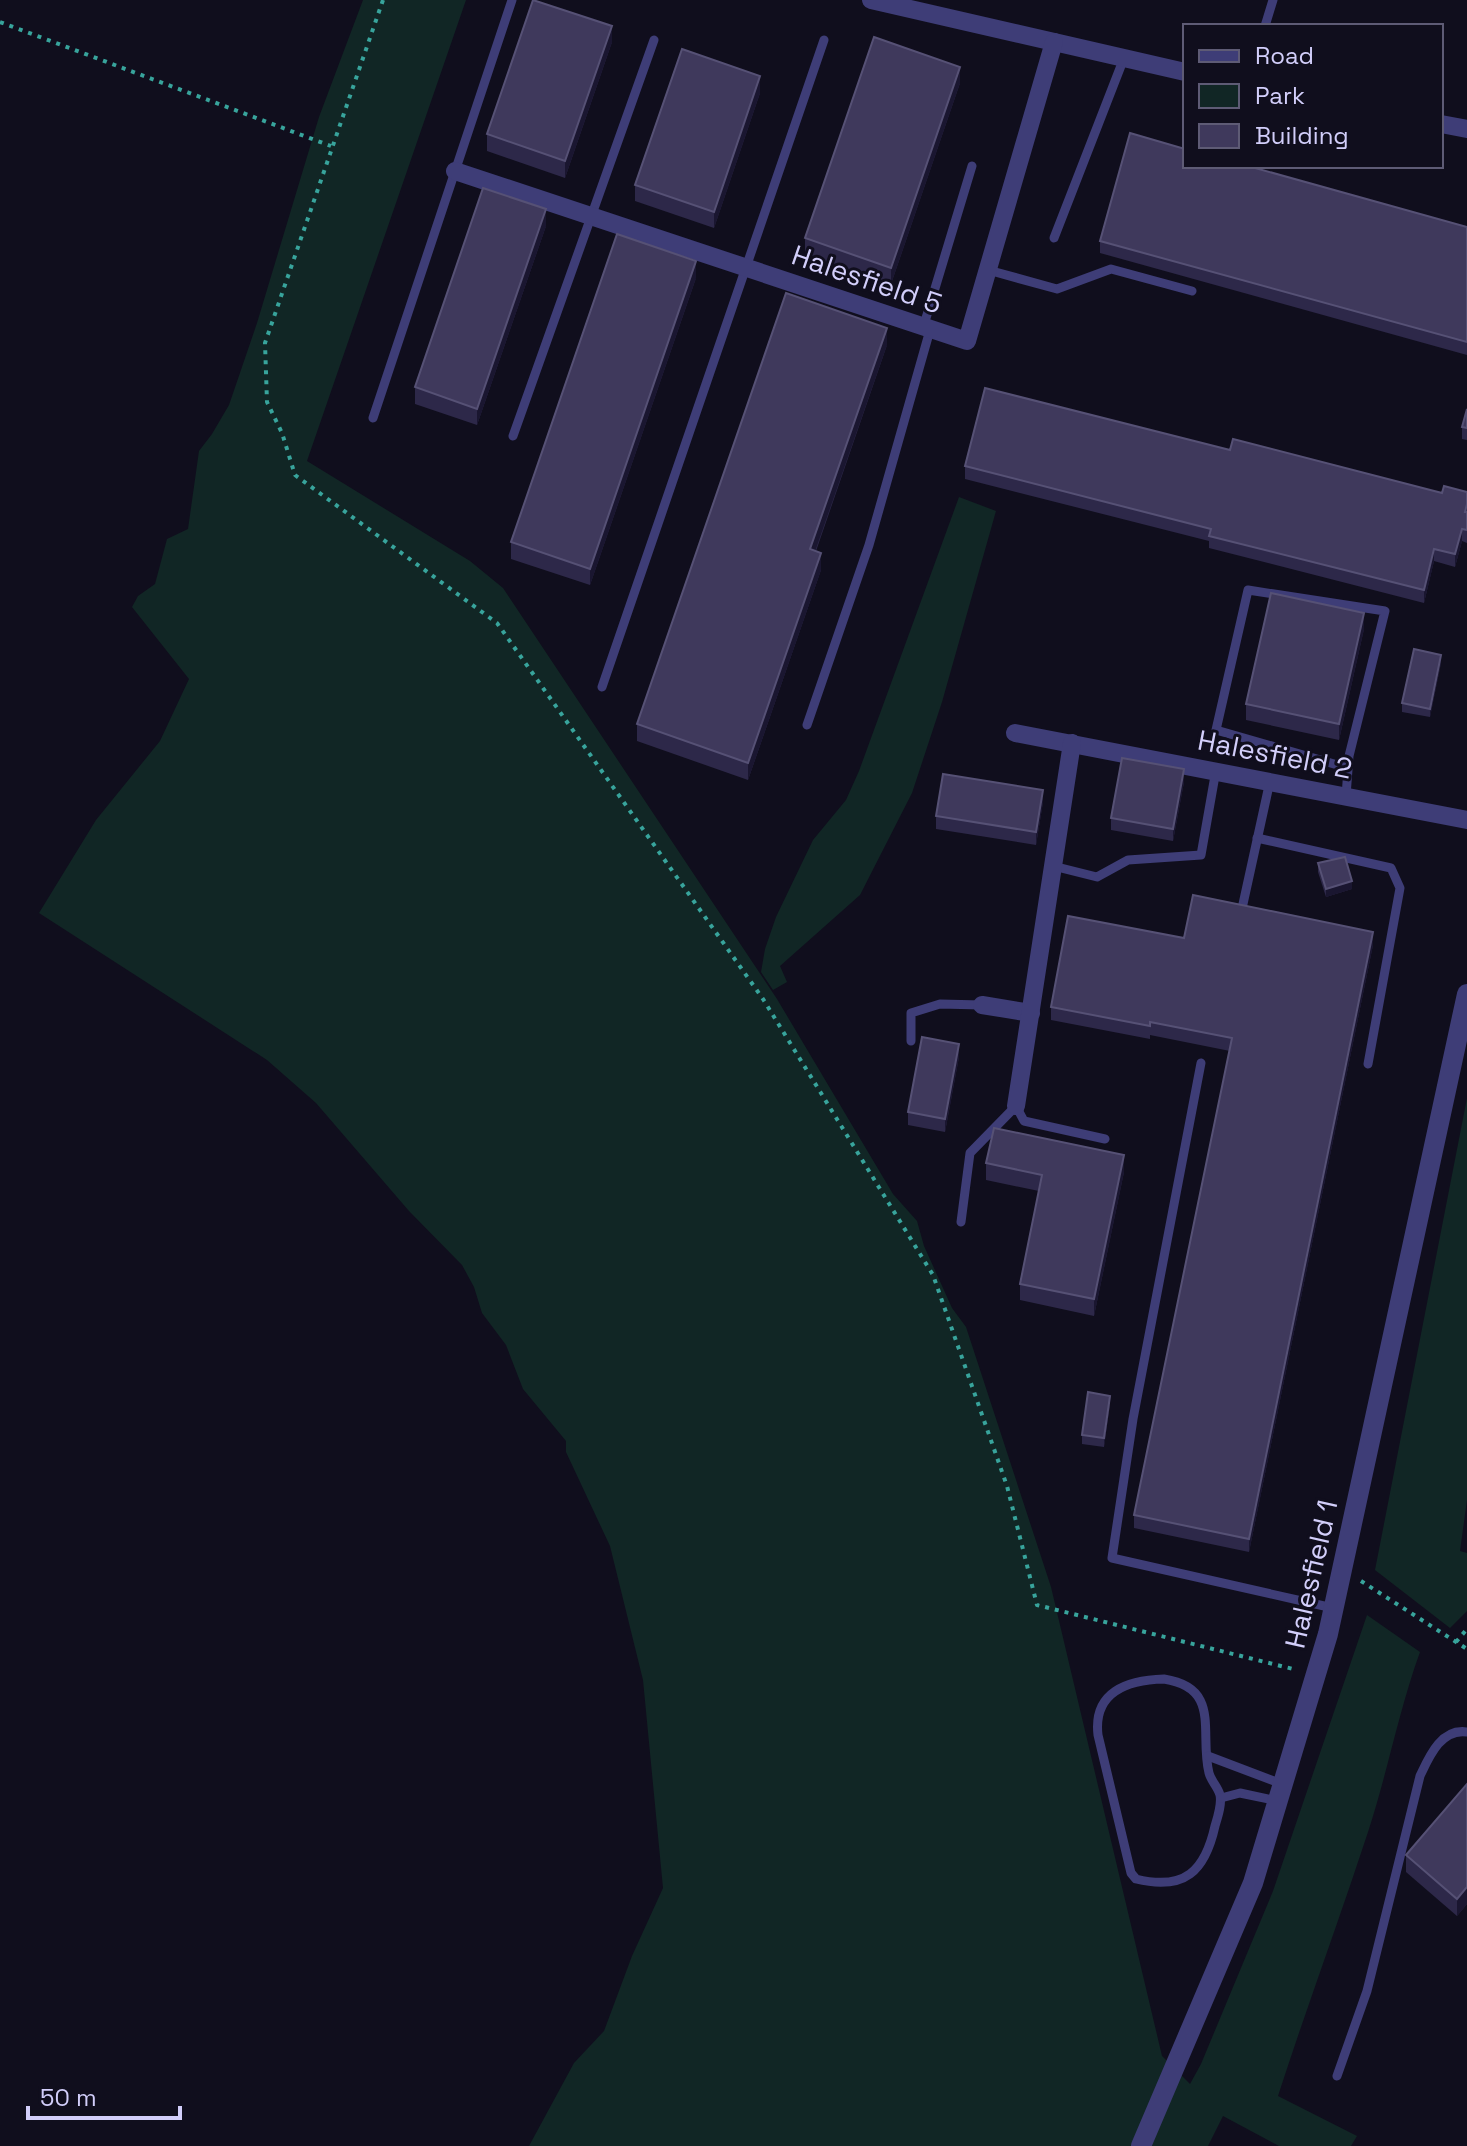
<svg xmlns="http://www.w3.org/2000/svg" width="1467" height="2146" font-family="'Space Grotesk',sans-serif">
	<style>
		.green { fill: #112625 }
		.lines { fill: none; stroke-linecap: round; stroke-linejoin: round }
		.path { stroke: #38a49c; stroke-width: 4; stroke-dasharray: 4 6; stroke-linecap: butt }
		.service { stroke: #3e3d77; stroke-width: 9 }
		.minor { stroke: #3e3d77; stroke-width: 18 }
		.tertiary { stroke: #3e3d77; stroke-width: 20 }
		.wall { fill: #2d2849 }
		.shaded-wall { fill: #1a1630 }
		.building { fill: #3f395c; stroke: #565175; stroke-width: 2 }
		.labels { text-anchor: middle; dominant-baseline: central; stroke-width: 6; stroke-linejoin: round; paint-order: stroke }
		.street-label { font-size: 28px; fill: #d2cefa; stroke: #100e1d }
	</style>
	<rect width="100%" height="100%" fill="#100e1d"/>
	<g class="green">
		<path d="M363,0H466L307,461L470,561L503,588L777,999L893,1194L917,1221L924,1246L952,1308L966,1327L1051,1587L1162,2056L1190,2084L1201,2064L1273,1891L1367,1615L1420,1652C1399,1710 1388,1770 1369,1829C1340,1918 1307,2006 1278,2096L1357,2136L1351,2146H1279L1223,2116L1208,2146H529L574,2063L604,2031L632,1956L663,1888L643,1680L610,1546L566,1452V1441L523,1389L506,1345L482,1313L474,1287L462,1265L409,1211L316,1103L267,1060L39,913L96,820L160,741L189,679L132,607L138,596L155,584L167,539L188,529L199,451L212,434L229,405L257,323L319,117Z"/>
		<polygon points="959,497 996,511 942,702 912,793 860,895 780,966 787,982 773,990 761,972 765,949 776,917 813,840 846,800 859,771"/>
		<polygon points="1467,1098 1467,1500 1460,1551 1467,1553 1467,1611 1450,1628 1375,1570"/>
	</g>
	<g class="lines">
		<g class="path">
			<polyline points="383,0 265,343 267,402 282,433 295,475 497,623 763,999 933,1275 1007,1486 1037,1605 1297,1670"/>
			<polyline points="0,22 331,146"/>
			<polyline points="1361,1581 1467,1649"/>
			<polyline points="1456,1642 1467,1629"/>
		</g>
		<g class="service">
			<polyline points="1265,26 1273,0"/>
			<polyline points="1054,238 1124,58"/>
			<polyline points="988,270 1057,289 1111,269 1192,291"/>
			<polyline points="923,328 972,166"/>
			<polyline points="373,418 512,0"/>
			<polyline points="513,436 654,40"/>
			<polyline points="602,687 824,40"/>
			<polyline points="807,725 869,545 930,330"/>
			<polyline points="1346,796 1349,756 1385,611 1248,590 1216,730 1348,768"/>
			<polyline points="1257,838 1391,868 1400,888 1368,1064"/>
			<polyline points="1053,866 1097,877 1128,860 1201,855 1216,770"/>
			<polyline points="1243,904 1270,781"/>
			<polyline points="911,1041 911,1013 940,1004 982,1005"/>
			<polyline points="1201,1063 1133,1419 1112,1558 1333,1608"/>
			<polyline points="961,1222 970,1153 1016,1106 1024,1121 1105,1139"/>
			<path d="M1164,1679C1222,1688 1199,1733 1209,1773C1211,1781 1218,1787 1220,1795C1222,1804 1218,1816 1215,1826C1205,1871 1185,1891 1136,1879L1131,1873L1098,1735C1093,1692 1127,1680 1164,1679Z"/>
			<polyline points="1208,1756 1282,1784"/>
			<polyline points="1221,1798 1240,1793 1278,1801"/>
			<path d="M1337,2076L1367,1991L1420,1776C1429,1757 1441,1728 1467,1732"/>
		</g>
		<g class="minor">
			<polyline points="871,0 1185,72"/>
			<polyline points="1441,124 1467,129"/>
			<polyline points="455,171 967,341 1054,42"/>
			<polyline points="1015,733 1467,820"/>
			<polyline points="982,1005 1031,1013"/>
			<polyline points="1016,1106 1072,743"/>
		</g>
		<polyline class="tertiary" points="1141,2146 1253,1883 1328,1634 1467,994"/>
	</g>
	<g class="wall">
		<polygon points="612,42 565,178 487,151 487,134"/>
		<polygon points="960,83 891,284 805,255 805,238"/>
		<polygon points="760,93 714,228 635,201 635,185"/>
		<polygon points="546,226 477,425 415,404 415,387"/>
		<polygon points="1467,227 1467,355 1100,253 1100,241"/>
		<polygon points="696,278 590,585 511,559 511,542"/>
		<polygon points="887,345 816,551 821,570 748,780 637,741 637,724"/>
		<polygon points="1467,409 1467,440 1462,439 1462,427"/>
		<polygon points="965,466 1442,493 1467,492 1467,543 1462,541 1455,567 1434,561 1424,603 1209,548 1209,541 965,479"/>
		<polygon points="1364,629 1339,740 1246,720 1246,704"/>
		<polygon points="1441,663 1430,717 1402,712 1402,703"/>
		<polygon points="1184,782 1173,841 1111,830 1111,818"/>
		<polygon points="1043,802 1036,845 936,829 936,816"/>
		<polygon points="1318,863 1352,889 1326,897 1318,872"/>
		<polygon points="1184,938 1373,945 1249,1552 1134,1528 1134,1515 1230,1051 1150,1035 1150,1039 1051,1020 1051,1007"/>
		<polygon points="959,1057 945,1132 908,1125 908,1112"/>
		<polygon points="986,1163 1124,1172 1094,1316 1020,1300 1020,1284 1039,1191 986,1180"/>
		<polygon points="1110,1404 1104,1447 1082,1444 1082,1435"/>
		<polygon points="1467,1784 1467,1904 1457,1916 1406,1872 1406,1855"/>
	</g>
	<g class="shaded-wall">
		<polygon points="612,26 612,42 565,178 565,161"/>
		<polygon points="960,67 960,83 891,284 891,268"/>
		<polygon points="760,76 760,93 714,228 714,212"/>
		<polygon points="546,209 546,226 477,425 477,409"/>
		<polygon points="696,261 696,278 590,585 590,569"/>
		<polygon points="887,328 887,345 810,566 810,549"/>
		<polygon points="1462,529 1462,541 1455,567 1455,554"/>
		<polygon points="1434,549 1434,561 1424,603 1424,590"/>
		<polygon points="821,553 821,570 748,780 748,763"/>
		<polygon points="1364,613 1364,629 1339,740 1339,724"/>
		<polygon points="1441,655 1441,663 1430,717 1430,709"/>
		<polygon points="1184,769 1184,782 1173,841 1173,829"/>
		<polygon points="1043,790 1043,802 1036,845 1036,832"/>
		<polygon points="1352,881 1352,889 1326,897 1326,889"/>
		<polygon points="1373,932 1373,945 1249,1552 1249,1539"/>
		<polygon points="959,1044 959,1057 945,1132 945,1119"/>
		<polygon points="1124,1155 1124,1172 1094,1316 1094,1299"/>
		<polygon points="1110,1396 1110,1404 1104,1447 1104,1438"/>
		<polygon points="1467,1887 1467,1904 1457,1916 1457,1899"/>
	</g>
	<g class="building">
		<polygon points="533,0 612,26 565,161 487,134"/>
		<polygon points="874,37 960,67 891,268 805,238"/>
		<polygon points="682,49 760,76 714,212 635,185"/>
		<polygon points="1130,133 1185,149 1185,166 1248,166 1467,227 1467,342 1100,241"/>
		<polygon points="483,188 546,209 477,409 415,387"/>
		<polygon points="617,234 696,261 590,569 511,542"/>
		<polygon points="786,293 887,328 810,549 821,553 748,763 637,724"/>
		<polygon points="985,388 1230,450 1233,439 1442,493 1444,486 1467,492 1467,504 1465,512 1467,512 1467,530 1462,529 1455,554 1434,549 1424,590 1209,536 1211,529 965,466"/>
		<polygon points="1467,409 1467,428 1462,427"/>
		<polygon points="1271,593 1364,613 1339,724 1246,704"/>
		<polygon points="1414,649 1441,655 1430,709 1402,703"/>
		<polygon points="1122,758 1184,769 1173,829 1111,818"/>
		<polygon points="943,774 1043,790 1036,832 936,816"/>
		<polygon points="1345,857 1352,881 1326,889 1318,863"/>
		<polygon points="1193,895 1373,932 1249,1539 1134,1515 1232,1038 1150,1022 1150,1026 1051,1007 1068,916 1184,938"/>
		<polygon points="922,1037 959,1044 945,1119 908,1112"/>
		<polygon points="994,1128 1124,1155 1094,1299 1020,1284 1042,1175 986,1163"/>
		<polygon points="1088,1392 1110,1396 1104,1438 1082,1435"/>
		<polygon points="1467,1784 1467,1887 1457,1899 1406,1855"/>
	</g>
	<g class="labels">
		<g class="street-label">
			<text transform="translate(867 279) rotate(19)">Halesfield 5</text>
			<text transform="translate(1275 754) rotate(11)">Halesfield 2</text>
			<text transform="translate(1311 1574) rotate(-77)">Halesfield 1</text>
		</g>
	</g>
	<rect x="1183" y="24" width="260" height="144" fill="#100e1d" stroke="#5e5b75" stroke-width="2"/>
	<rect x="1199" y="50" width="40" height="12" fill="#3e3d77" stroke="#5e5b75" stroke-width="2"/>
	<text x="1255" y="64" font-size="24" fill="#d2cefa">Road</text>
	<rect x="1199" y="84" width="40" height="24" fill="#112625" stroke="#5e5b75" stroke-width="2"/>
	<text x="1255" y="104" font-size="24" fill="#d2cefa">Park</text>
	<rect x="1199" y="124" width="40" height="24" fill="#3f395c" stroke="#5e5b75" stroke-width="2"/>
	<text x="1255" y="144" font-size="24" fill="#d2cefa">Building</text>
	<path d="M28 2106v12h152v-12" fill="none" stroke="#d2cefa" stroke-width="4"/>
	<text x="40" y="2106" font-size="24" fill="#d2cefa" stroke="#100e1d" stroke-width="6" paint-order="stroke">50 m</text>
</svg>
